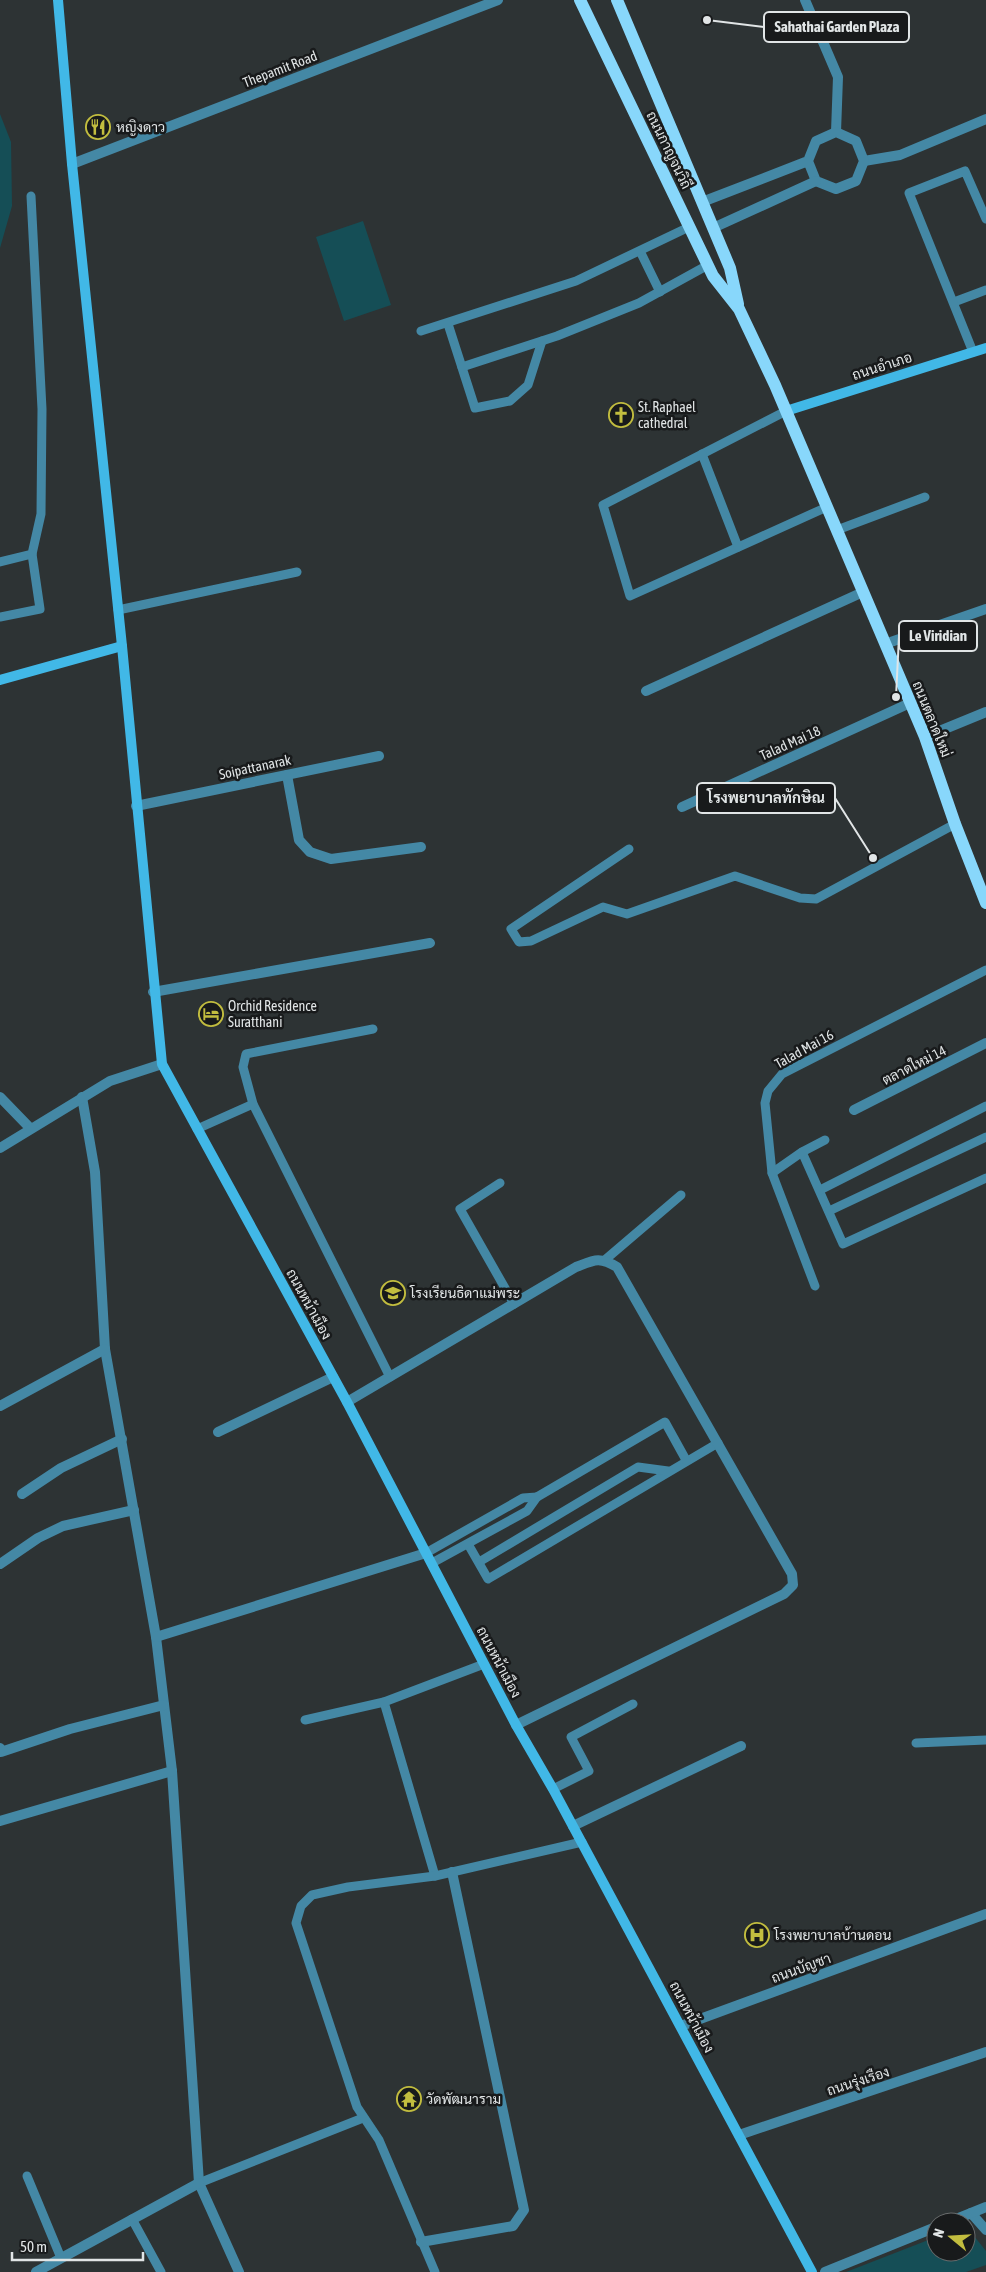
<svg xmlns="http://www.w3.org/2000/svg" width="986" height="2272" font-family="'Asap Condensed',Sarabun,sans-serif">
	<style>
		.green { fill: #154e56 }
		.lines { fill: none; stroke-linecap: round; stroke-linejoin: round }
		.lane { stroke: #4488a5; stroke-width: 9 }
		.street { stroke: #4488a5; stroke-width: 10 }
		.secondary { stroke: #41b8e7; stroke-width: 10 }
		.primary { stroke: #88d7fb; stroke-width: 12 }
		.labels { text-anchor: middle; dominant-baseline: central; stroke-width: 5; stroke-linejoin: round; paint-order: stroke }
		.street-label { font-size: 14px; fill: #e1e5e6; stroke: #181a1b }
		.poi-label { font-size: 14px; fill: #e1e5e6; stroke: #181a1b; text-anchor: start }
		.leader { fill: none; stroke: #e1e5e6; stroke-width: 2 }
		.callout-dot { fill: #e1e5e6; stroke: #181a1b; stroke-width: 2 }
		.callout { fill: #181a1b; stroke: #e1e5e6; stroke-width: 2 }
		.callout-label { font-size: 15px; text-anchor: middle; font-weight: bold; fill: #e1e5e6 }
	</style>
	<rect width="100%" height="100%" fill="#2d3334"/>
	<g class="green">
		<polygon points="0,114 11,142 12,206 0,248"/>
		<polygon points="363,221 391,305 344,321 316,237"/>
		<polygon points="966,2226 986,2251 986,2265 966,2272 846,2272 936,2237 936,2252 966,2252"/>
	</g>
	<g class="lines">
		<g class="lane">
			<polyline points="640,251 660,292"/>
			<polyline points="954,302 986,290"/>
			<polyline points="448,324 475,408 510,401 528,385 542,341"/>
			<polyline points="421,331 576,281 689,227"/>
			<polyline points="973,352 909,193 965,171 986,219"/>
			<polyline points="462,367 557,336 639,303 708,265"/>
			<polyline points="786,411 603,505 630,596 827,507"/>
			<polyline points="702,454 738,547"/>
			<polyline points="837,530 925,497"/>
			<polyline points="0,562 32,554 41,514 42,409 31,196"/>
			<polyline points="118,610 297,572"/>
			<polyline points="0,617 40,609 32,554"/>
			<polyline points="629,849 511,929 519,942 531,941 603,907 627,914 735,876 800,898 816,899 955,824"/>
			<polyline points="373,1029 246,1054 243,1067 253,1104 390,1377"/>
			<polyline points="197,1129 253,1104"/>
			<polyline points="802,1152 843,1244 986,1178"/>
			<polyline points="772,1173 802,1152 825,1140"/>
			<polyline points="500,1183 460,1209 514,1304"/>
			<polyline points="820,1190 986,1106"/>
			<polyline points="829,1211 986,1137"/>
			<polyline points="606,1259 681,1195"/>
			<polyline points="815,1286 772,1173 765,1103 768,1091 782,1074 986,970"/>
			<polyline points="468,1544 488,1579 718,1443"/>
			<polyline points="426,1553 523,1498 537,1497"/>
			<polyline points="479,1562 638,1467 668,1471"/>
			<polyline points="432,1563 527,1511 537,1497 665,1422 686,1460"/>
			<polyline points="384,1702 435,1876"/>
			<polyline points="305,1720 384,1702 484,1664"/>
			<polyline points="916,1743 986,1740"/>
			<polyline points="553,1789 589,1771 571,1737 633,1704"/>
			<polyline points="27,2176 61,2258"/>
			<polyline points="199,2183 363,2118"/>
			<polyline points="132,2219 161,2272"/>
			<polyline points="435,2272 379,2140 357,2107 296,1923 301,1906 312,1895 348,1887 435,1876 582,1842"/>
		</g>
		<g class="street">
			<polyline points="805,0 838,77 836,132"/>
			<polyline points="864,161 900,155 986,119"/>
			<polyline points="72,164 498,0"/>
			<polyline points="702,202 808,161 816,141 836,132 856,141 864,161 856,181 836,189 816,181 808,161"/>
			<polyline points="713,228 816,181"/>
			<polyline points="885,644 986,609"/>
			<polyline points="646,691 863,592"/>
			<polyline points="925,737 986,712"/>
			<polyline points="287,775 299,840 310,852 331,859 421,847"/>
			<polyline points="136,806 379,756"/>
			<polyline points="682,807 910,703"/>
			<polyline points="153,992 430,943"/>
			<polyline points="0,1097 30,1128"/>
			<polyline points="82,1097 95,1172 105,1349 156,1637 172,1771 199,2183 239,2272"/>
			<polyline points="854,1110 986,1043"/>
			<polyline points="0,1148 110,1081 162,1064"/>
			<path d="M347,1402L576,1267C594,1260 599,1256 617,1267L792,1574L793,1585L784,1594L516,1725"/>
			<polyline points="0,1406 105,1349"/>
			<polyline points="218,1432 333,1377"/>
			<polyline points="22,1494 61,1468 122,1439"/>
			<polyline points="0,1564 38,1538 63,1526 134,1510"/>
			<polyline points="156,1637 426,1553"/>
			<polyline points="0,1748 1,1752 70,1729 164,1705"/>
			<polyline points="0,1821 172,1771"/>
			<polyline points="573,1826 741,1746"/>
			<polyline points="681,2026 986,1914"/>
			<polyline points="739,2135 986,2052"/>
			<polyline points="971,2213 986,2230"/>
			<polyline points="949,2222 986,2207"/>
			<polyline points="421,2242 513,2226 524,2210 452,1872"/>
			<polyline points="36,2272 199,2183"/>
			<polyline points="825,2272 936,2227"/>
		</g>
		<g class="secondary">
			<polyline points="58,0 72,164 122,646 162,1064 347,1402 516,1725 553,1789 812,2272"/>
			<polyline points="786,411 986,348"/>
			<polyline points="0,680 122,646"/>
		</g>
		<g class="primary">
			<polyline points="580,0 713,276 739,309 775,385 925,737 955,824 986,903"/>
			<polyline points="617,0 730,268 738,304"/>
		</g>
	</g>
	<defs>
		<symbol id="restaurant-ring" viewBox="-11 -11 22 22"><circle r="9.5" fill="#181a1b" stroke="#c2bd3f" stroke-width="1.5"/><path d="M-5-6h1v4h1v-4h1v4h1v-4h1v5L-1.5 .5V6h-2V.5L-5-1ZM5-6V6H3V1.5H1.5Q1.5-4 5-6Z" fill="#c2bd3f"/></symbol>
		<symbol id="church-ring" viewBox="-11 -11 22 22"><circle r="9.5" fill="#181a1b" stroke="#c2bd3f" stroke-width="1.5"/><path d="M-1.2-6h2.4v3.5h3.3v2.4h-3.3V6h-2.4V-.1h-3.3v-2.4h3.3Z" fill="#c2bd3f"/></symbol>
		<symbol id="hotel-ring" viewBox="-11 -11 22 22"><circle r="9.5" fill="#181a1b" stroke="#c2bd3f" stroke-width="1.5"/><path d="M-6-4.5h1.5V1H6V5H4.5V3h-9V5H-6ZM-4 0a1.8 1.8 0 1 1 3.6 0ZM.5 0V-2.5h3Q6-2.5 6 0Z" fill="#c2bd3f"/></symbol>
		<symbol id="school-ring" viewBox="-11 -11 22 22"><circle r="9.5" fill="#181a1b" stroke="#c2bd3f" stroke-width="1.5"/><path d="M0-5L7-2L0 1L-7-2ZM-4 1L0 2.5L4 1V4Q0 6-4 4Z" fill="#c2bd3f"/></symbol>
		<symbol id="hospital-ring" viewBox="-11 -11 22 22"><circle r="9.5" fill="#181a1b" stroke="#c2bd3f" stroke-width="1.5"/><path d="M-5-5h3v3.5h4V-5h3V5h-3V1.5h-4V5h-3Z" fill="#c2bd3f"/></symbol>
		<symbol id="temple-ring" viewBox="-11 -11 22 22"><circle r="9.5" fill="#181a1b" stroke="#c2bd3f" stroke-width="1.5"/><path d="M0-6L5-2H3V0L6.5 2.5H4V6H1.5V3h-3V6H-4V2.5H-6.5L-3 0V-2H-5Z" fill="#c2bd3f"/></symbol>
	</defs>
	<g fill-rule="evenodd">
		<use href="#restaurant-ring" x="84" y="113" width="28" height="28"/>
		<use href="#church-ring" x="607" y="401" width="28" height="28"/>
		<use href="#hotel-ring" x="197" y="1000" width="28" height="28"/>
		<use href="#school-ring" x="379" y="1279" width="28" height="28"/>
		<use href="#hospital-ring" x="743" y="1921" width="28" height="28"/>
		<use href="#temple-ring" x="395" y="2085" width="28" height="28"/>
	</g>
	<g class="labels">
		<g class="street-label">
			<text transform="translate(280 69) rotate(-21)">Thepamit Road</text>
			<text transform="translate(669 150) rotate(64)">ถนนกาญจนวิถี</text>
			<text transform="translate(882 366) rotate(-18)">ถนนอำเภอ</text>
			<text transform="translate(932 719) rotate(68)">ถนนตลาดใหม่</text>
			<text transform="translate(790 743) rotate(-24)">Talad Mai 18</text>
			<text transform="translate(255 767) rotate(-12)">Soipattanarak</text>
			<text transform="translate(804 1049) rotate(-29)">Talad Mai 16</text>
			<text transform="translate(914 1065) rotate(-27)">ตลาดใหม่ 14</text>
			<text transform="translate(309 1304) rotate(61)">ถนนหน้าเมือง</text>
			<text transform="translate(499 1662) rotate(62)">ถนนหน้าเมือง</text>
			<text transform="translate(801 1968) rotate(-20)">ถนนบัญชา</text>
			<text transform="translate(692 2017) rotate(62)">ถนนหน้าเมือง</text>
			<text transform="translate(858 2081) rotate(-18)">ถนนรุ่งเรือง</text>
		</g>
		<g class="poi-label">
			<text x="116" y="127">หญิงดาว</text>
			<text x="638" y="407">St. Raphael<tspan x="638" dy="16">cathedral</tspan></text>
			<text x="228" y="1006">Orchid Residence<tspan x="228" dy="16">Suratthani</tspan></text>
			<text x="410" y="1293">โรงเรียนธิดาแม่พระ</text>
			<text x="774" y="1935">โรงพยาบาลบ้านดอน</text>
			<text x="426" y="2099">วัดพัฒนาราม</text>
		</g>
	</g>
	<path class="leader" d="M707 20L764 27M896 697L899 636M873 858L835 798"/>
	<g class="callout-dot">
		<circle cx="707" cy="20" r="5"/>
		<circle cx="896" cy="697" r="5"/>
		<circle cx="873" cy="858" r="5"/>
	</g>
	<g class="callout">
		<rect x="764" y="12" width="145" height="30" rx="5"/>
		<rect x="899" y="621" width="78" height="30" rx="5"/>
		<rect x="697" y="783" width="138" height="30" rx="5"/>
	</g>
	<g class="callout-label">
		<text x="837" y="32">Sahathai Garden Plaza</text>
		<text x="938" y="641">Le Viridian</text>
		<text x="766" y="803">โรงพยาบาลทักษิณ</text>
	</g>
	<g transform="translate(951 2237) rotate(288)"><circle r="24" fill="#181a1b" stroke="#686b6c"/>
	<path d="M0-4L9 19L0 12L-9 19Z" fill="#c2bd3f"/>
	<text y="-8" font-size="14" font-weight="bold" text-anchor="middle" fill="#e1e5e6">N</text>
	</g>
	<path d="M12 2252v8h131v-8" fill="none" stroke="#e1e5e6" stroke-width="2.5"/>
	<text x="20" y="2252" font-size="15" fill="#e1e5e6" stroke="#181a1b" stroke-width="4" paint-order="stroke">50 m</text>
</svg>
